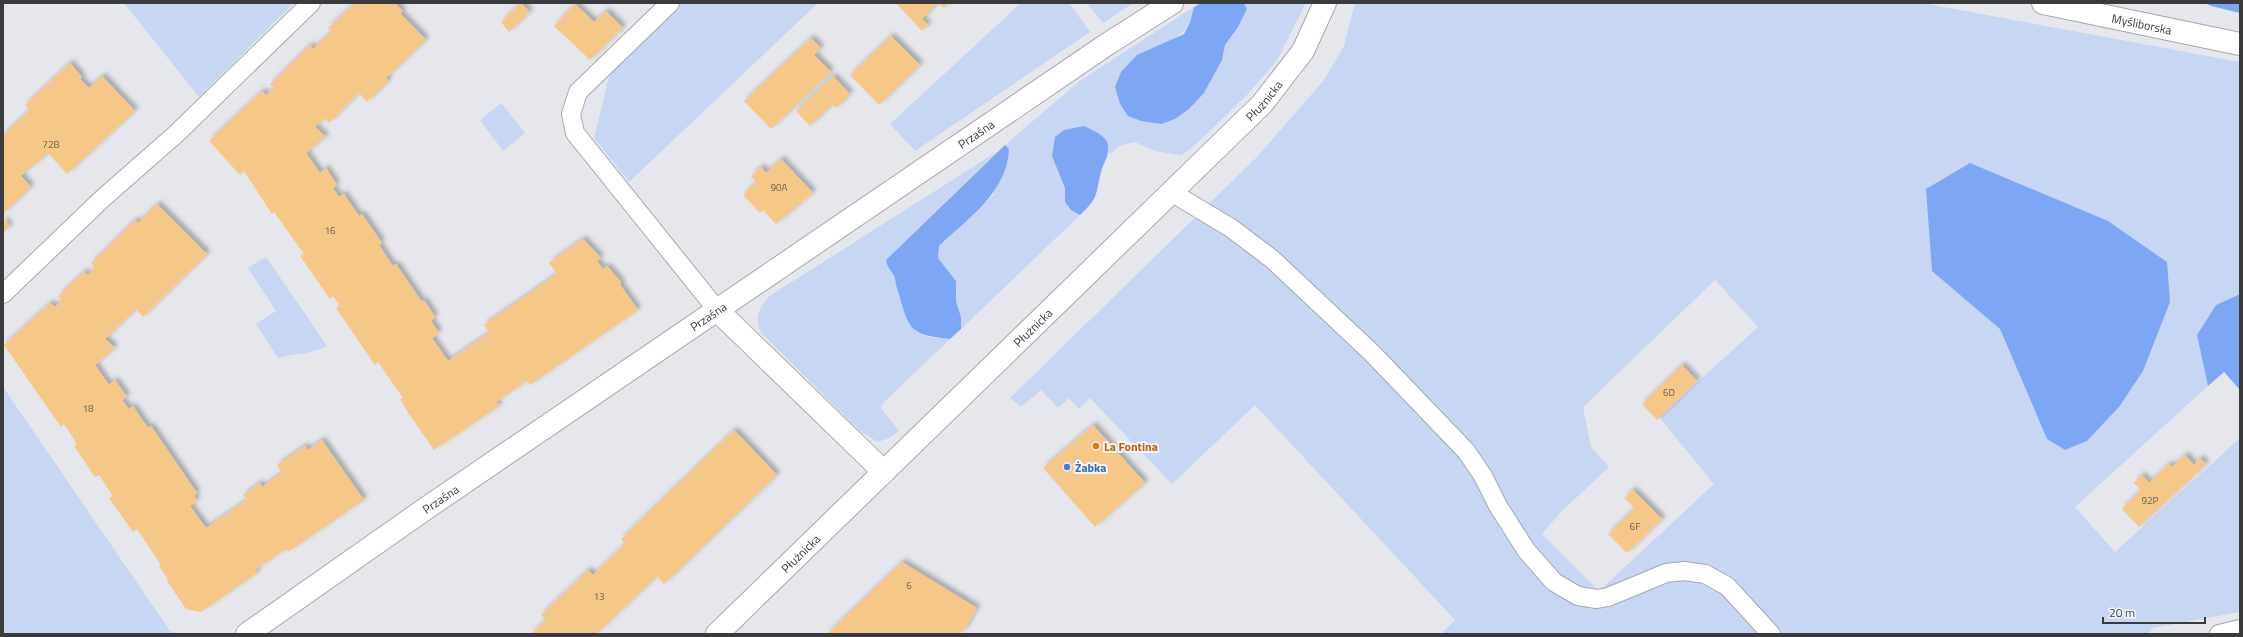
<svg xmlns="http://www.w3.org/2000/svg" width="2243" height="637" font-family="'Titillium Web',sans-serif">
	<style>
		.green { fill: #c7d6f2; fill-rule: evenodd }
		.forest { fill: #7da7f4 }
		.building { fill: #f6c887; filter: url(#shadow) }
		.lines { fill: none; stroke-linecap: round; stroke-linejoin: round }
		.lane-casing { stroke: #a5a8ac; stroke-width: 20 }
		.street-casing { stroke: #a5a8ac; stroke-width: 24 }
		.secondary-casing { stroke: #a5a8ac; stroke-width: 24 }
		.lane { stroke: #fff; stroke-width: 18 }
		.street { stroke: #fff; stroke-width: 22 }
		.secondary { stroke: #fff; stroke-width: 22 }
		.food-dot { fill: #e8710a; stroke: #f2f5f9; stroke-width: 1.5 }
		.shop-dot { fill: #3f7fe0; stroke: #f2f5f9; stroke-width: 1.5 }
		.labels { text-anchor: middle; dominant-baseline: central; stroke-width: 4; stroke-linejoin: round; paint-order: stroke }
		.number-label { font-size: 10px; fill: #695e50 }
		.street-label { font-size: 12px; fill: #3a3b3d; stroke: #f2f5f9 }
		.food-label { font-size: 12px; font-weight: bold; fill: #c56008; stroke: #f2f5f9; text-anchor: start }
		.shop-label { font-size: 12px; font-weight: bold; fill: #366cbe; stroke: #f2f5f9; text-anchor: start }
	</style>
	<defs>
		<filter id="shadow"><feDropShadow dx="3.5" dy="-3.5" stdDeviation="2" flood-color="#0004"/></filter>
	</defs>
	<rect width="100%" height="100%" fill="#e5e7ec"/>
	<g class="green">
		<polygon points="124,3 294,3 199,97"/>
		<polygon points="680,3 818,3 629,182 594,138 610,73"/>
		<polygon points="1021,3 1069,3 1090,32 915,151 890,124"/>
		<polygon points="1101,3 1133,3 1103,23 1088,5"/>
		<path d="M1244,3H1306L1277,60L1247,95L1192,148L1181,155L1155,151L1135,142L1121,145L1109,155L1106,141L1064,130C1041,150 1060,165 1065,187C1069,203 1062,205 1080,215L961,329V317L956,301V281L938,258L939,246L992,196L1001,179L1009,149L1005,145L1081,80L1194,7C1188,30 1185,33 1165,43L1189,109L1204,93L1222,60L1225,45L1238,27L1247,9Z"/>
		<path d="M1355,3H1922L2240,62V294L2216,305L2197,335L2208,386L2075,507L2115,552L2240,438V612L2152,628L2149,634H1441L1455,620L1255,405L1172,484L1090,398L1079,409L1069,398L1058,408L1041,390L1021,407L1010,398L1257,157L1324,80L1344,46ZM1715,280L1758,327L1659,417L1714,484L1599,591L1542,534L1560,513L1609,467L1591,447L1583,407ZM2000,329L2119,407L2087,441L2065,450L2047,439Z"/>
		<polygon points="501,103 525,133 503,151 480,120"/>
		<path d="M998,151L886,260L917,332L928,337L950,339L884,402L881,408L899,431L889,438L878,442L861,432L761,333C754,318 758,310 768,297Z"/>
		<path d="M266,257L327,346C313,354 294,353 278,358L256,324L276,311L248,268Z"/>
		<polygon points="3,387 170,631 181,634 3,634"/>
	</g>
	<g class="forest">
		<polygon points="1201,3 1244,3 1247,9 1238,27 1225,45 1222,60 1204,93 1189,109 1175,119 1161,124 1141,121 1128,116 1120,104 1115,87 1121,72 1137,55 1184,34 1190,22 1194,7"/>
		<polygon points="2205,3 2240,3 2240,13 2211,6"/>
		<path d="M1084,126C1092,130 1103,134 1107,142C1111,154 1104,161 1101,172C1095,196 1099,197 1080,215L1071,210L1065,202V188L1052,156L1055,137L1064,130Z"/>
		<path d="M1005,145L1009,149C1007,193 968,218 939,246L938,258L956,281V301L961,317V329L950,339C909,335 909,329 898,291C896,287 896,281 894,276C891,270 887,267 886,260Z"/>
		<polygon points="1970,163 2108,221 2167,262 2170,302 2143,371 2119,407 2087,441 2065,450 2047,439 2000,329 1932,271 1926,189"/>
		<polygon points="2240,294 2240,390 2224,372 2208,386 2197,335 2216,305"/>
	</g>
	<g class="building">
		<polygon points="355,3 395,3 403,11 400,13 426,40 386,78 389,81 367,102 359,93 329,123 325,118 315,127 326,137 306,153 320,173 326,168 337,185 333,188 339,197 344,194 359,216 362,214 382,243 379,245 393,266 396,264 422,302 424,300 435,317 431,321 439,333 432,338 448,361 489,333 484,325 557,274 549,263 583,239 601,258 597,261 603,269 607,266 621,282 621,286 638,310 530,385 527,381 496,402 499,406 434,450 409,414 400,399 403,398 378,362 375,365 336,308 340,306 333,296 330,299 300,256 304,254 274,212 272,214 244,171 240,175 209,141 262,91 266,95 274,88 270,84 310,45 313,49 332,31 328,28"/>
		<polygon points="521,3 530,12 509,32 501,22"/>
		<polygon points="896,3 938,3 922,19 928,25 922,31"/>
		<polygon points="938,3 949,3 944,8"/>
		<polygon points="575,4 594,22 606,11 623,28 590,60 554,26"/>
		<polygon points="891,36 920,65 879,105 850,75"/>
		<polygon points="811,38 821,48 814,55 831,72 771,129 744,101"/>
		<polygon points="70,63 82,77 80,79 89,88 102,76 135,111 67,174 48,153 36,164 35,163 21,176 31,187 3,214 3,135 30,110 25,105"/>
		<polygon points="833,76 850,94 836,108 832,104 810,126 796,111"/>
		<polygon points="781,159 813,193 776,224 763,210 760,213 743,195 756,182 751,176 761,167 766,173"/>
		<polygon points="157,204 207,254 143,317 136,309 105,339 115,348 95,365 109,385 115,380 127,397 122,400 129,409 133,406 148,428 151,426 197,493 194,496 197,501 190,506 206,528 247,500 243,495 260,483 262,487 282,473 277,465 305,446 308,450 322,440 364,500 288,552 286,549 255,570 257,573 201,612 186,609 167,581 168,580 159,566 161,565 137,529 133,532 109,498 113,496 99,475 95,477 74,446 77,444 64,424 61,427 4,345 50,303 55,307 62,300 58,296 84,272 88,275 95,267 91,263 135,220 138,223"/>
		<polygon points="3,219 10,226 3,233"/>
		<polygon points="1682,365 1697,381 1657,420 1642,404"/>
		<polygon points="1093,425 1145,483 1095,527 1043,468"/>
		<polygon points="734,430 777,475 664,584 657,576 596,634 531,634 546,620 541,615 588,570 593,575 625,544 621,539"/>
		<polygon points="2185,455 2194,465 2200,458 2206,464 2139,527 2122,509 2141,490 2134,483 2142,475 2149,483 2169,464 2172,467"/>
		<polygon points="1633,490 1662,519 1627,553 1608,534 1635,508 1624,498"/>
		<polygon points="902,562 977,608 965,629 959,634 827,634"/>
	</g>
	<g class="lines">
		<defs>
			<g id="lane">
				<polyline points="670,3 578,92 571,114 575,133 718,311"/>
				<polyline points="1171,192 1231,228 1272,259 1372,353 1466,451 1483,476 1498,506 1526,550 1554,582 1578,596 1597,599 1608,597 1666,573 1684,571 1705,574 1727,586 1771,634"/>
				<polyline points="3,294 102,199 176,134 311,3"/>
				<polyline points="2219,634 2240,629"/>
			</g>
			<g id="street">
				<polyline points="718,311 884,472"/>
				<path id="s1" d="M247,634L428,507L1106,45L1172,3"/>
				<path id="s2" d="M717,634L1262,104L1303,51L1325,3"/>
			</g>
			<g id="secondary">
				<path id="s3" d="M2043,3L2240,44"/>
			</g>
		</defs>
		<use href="#lane" class="lane-casing"/>
		<use href="#street" class="street-casing"/>
		<use href="#secondary" class="secondary-casing"/>
		<use href="#lane" class="lane"/>
		<use href="#street" class="street"/>
		<use href="#secondary" class="secondary"/>
	</g>
	<circle class="food-dot" cx="1096" cy="446" r="4"/>
	<circle class="shop-dot" cx="1067" cy="467" r="4"/>
	<g class="labels">
		<g class="number-label">
			<text x="51" y="144">72B</text>
			<text x="779" y="187">90A</text>
			<text x="330" y="230">16</text>
			<text x="1669" y="392">6D</text>
			<text x="88" y="408">18</text>
			<text x="2150" y="500">92P</text>
			<text x="1635" y="526">6F</text>
			<text x="909" y="585">6</text>
			<text x="599" y="596">13</text>
		</g>
		<g class="street-label">
			<text stroke="none"><textPath href="#s3" startOffset="101">Myśliborska</textPath></text>
			<text stroke="none"><textPath href="#s2" startOffset="764">Płużnicka</textPath></text>
			<text stroke="none"><textPath href="#s1" startOffset="884">Przaśna</textPath></text>
			<text stroke="none"><textPath href="#s1" startOffset="560">Przaśna</textPath></text>
			<text stroke="none"><textPath href="#s2" startOffset="440">Płużnicka</textPath></text>
			<text stroke="none"><textPath href="#s1" startOffset="236">Przaśna</textPath></text>
			<text stroke="none"><textPath href="#s2" startOffset="116">Płużnicka</textPath></text>
		</g>
		<g class="food-label">
			<text x="1104" y="446">La Fontina</text>
		</g>
		<g class="shop-label">
			<text x="1075" y="467">Żabka</text>
		</g>
	</g>
	<rect width="2243" height="637" fill="none" stroke="#3a3b3d" stroke-width="8"/>
	<path d="M2103 617v6h102v-6" fill="none" stroke="#3a3b3d" stroke-width="2"/>
	<text x="2109" y="617" font-size="12" fill="#3a3b3d" stroke="#f2f5f9" stroke-width="3" paint-order="stroke">20 m</text>
</svg>
